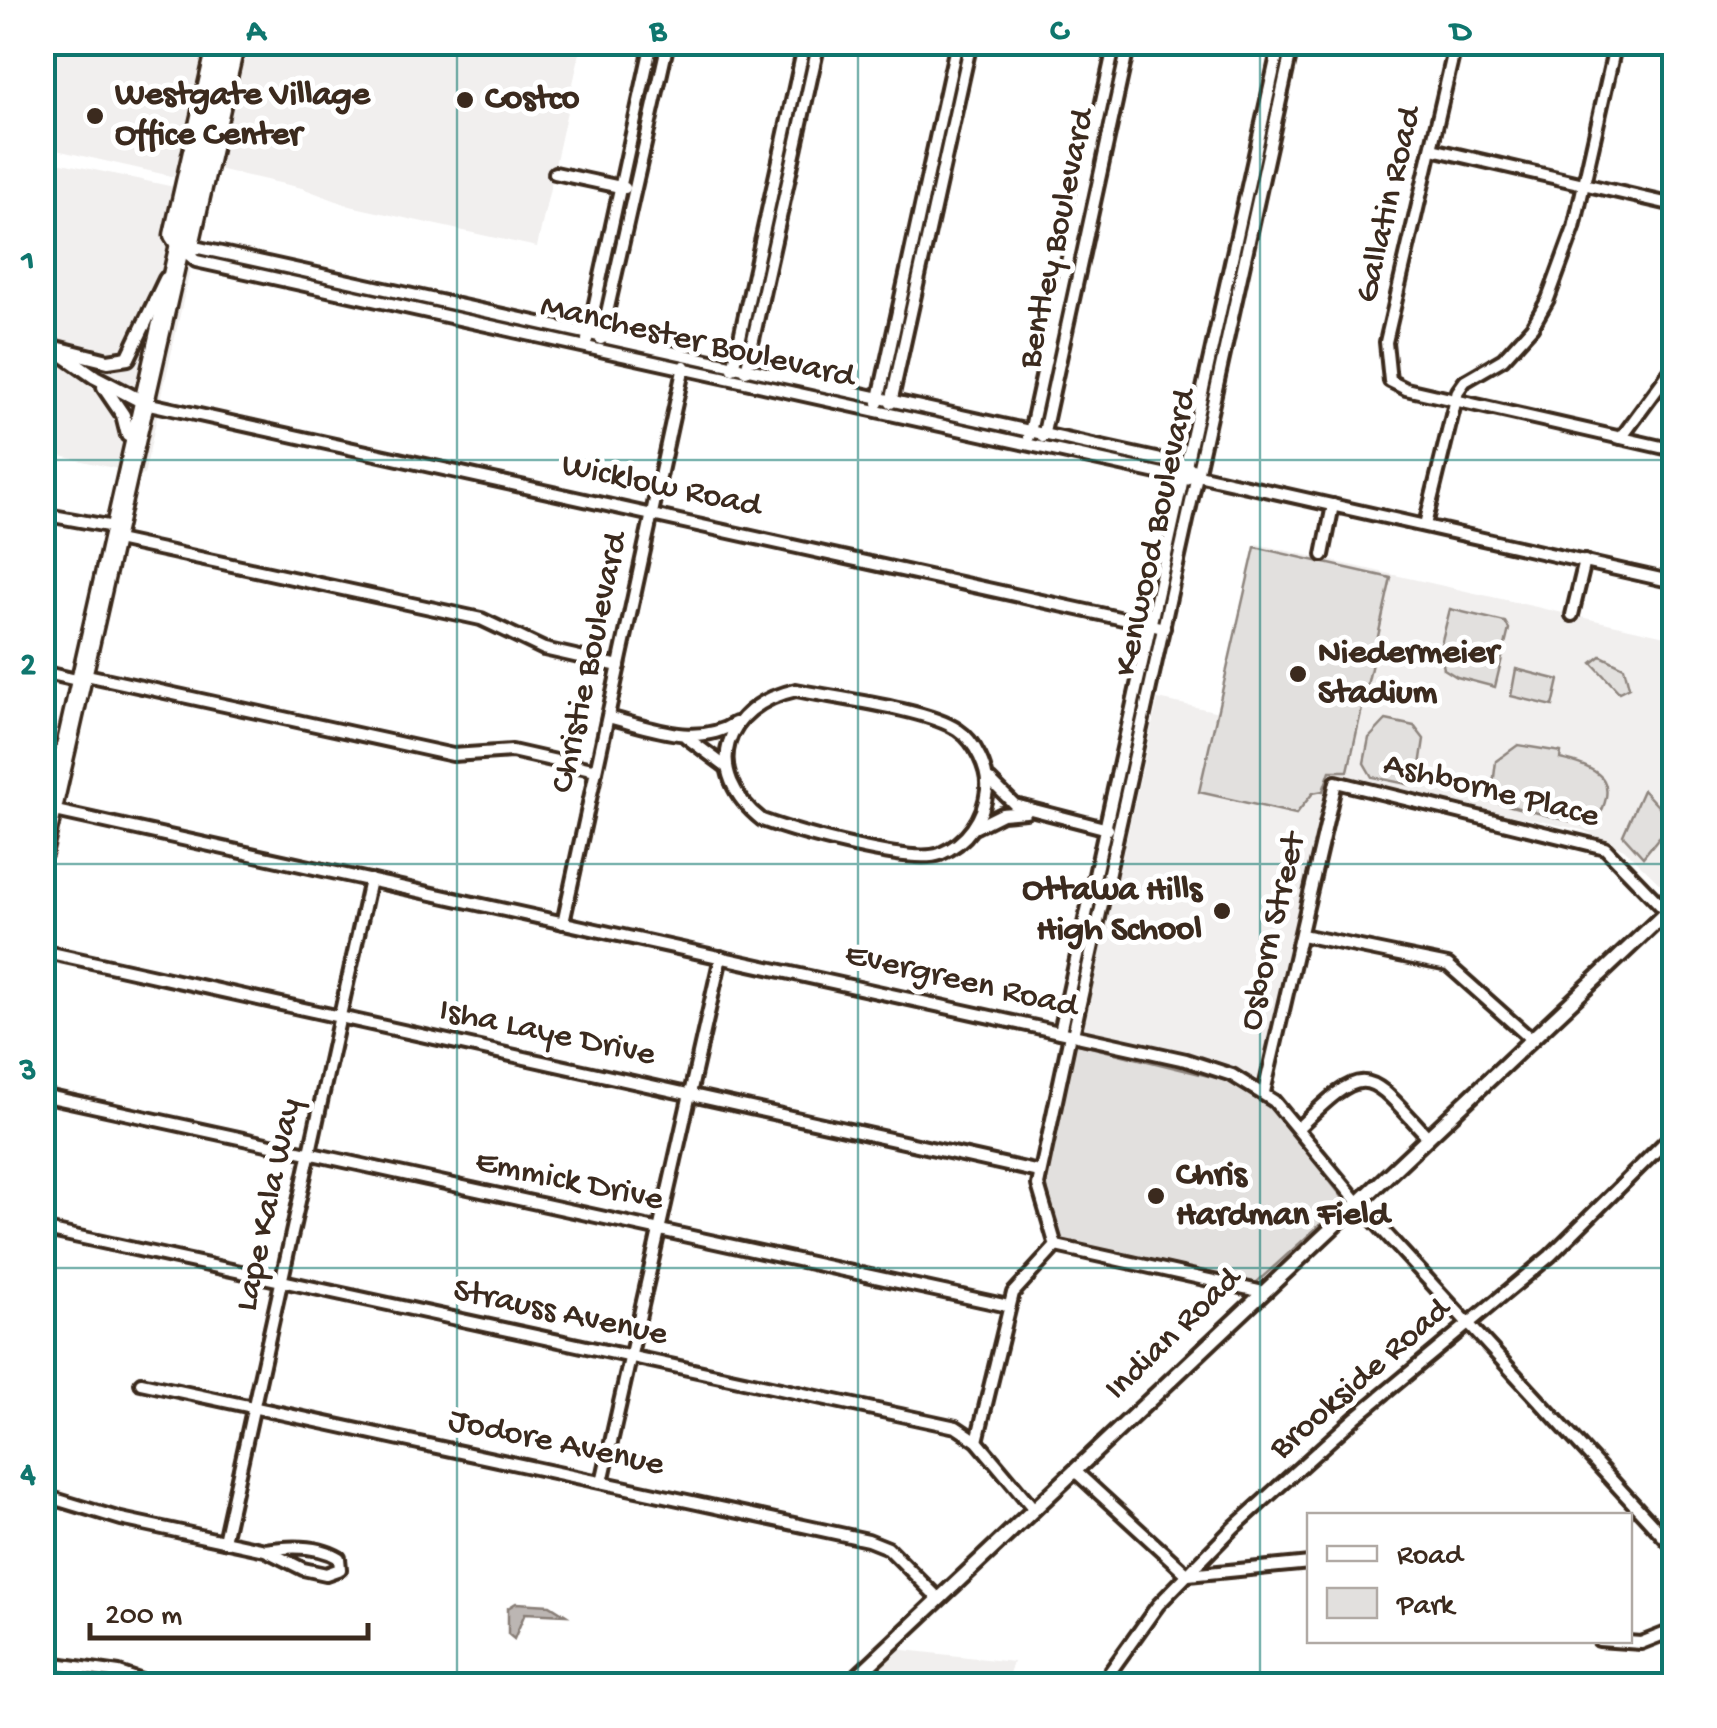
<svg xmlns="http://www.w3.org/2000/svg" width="1717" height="1728" font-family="'Gochi Hand',sans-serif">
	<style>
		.built { fill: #f1efee }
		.green { fill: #e2e0de; stroke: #8e857e; stroke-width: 2.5 }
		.water { fill: #bcb6b3; stroke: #887e77; stroke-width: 2.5 }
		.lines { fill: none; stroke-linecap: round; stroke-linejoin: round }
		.minor-casing { stroke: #3b2a1e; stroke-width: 18 }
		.tertiary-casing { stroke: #3b2a1e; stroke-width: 20 }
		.primary-casing { stroke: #3b2a1e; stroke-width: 25 }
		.minor { stroke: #fff; stroke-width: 10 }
		.tertiary { stroke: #fff; stroke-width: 12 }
		.primary { stroke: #fff; stroke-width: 18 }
		.grid { fill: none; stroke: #0f766e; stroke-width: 2.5; stroke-opacity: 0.55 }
		.poi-dot { fill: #3b2a1e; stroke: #fff; stroke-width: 4 }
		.labels { text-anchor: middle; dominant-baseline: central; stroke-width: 10; stroke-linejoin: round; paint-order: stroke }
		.poi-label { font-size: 35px; font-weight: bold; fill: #3b2a1e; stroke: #fff; text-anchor: start }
		.street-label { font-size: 35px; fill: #3b2a1e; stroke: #fff }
		.neatline { fill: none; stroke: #0f766e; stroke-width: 4 }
		.grid-label { font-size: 32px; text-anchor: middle; font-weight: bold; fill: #0f766e }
	</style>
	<rect width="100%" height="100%" fill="#fff"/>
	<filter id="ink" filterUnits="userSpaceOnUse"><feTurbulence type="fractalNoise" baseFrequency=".01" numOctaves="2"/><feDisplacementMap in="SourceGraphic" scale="20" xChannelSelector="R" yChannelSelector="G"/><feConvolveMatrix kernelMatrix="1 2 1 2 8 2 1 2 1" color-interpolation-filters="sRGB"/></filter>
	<g filter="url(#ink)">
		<g class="built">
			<polygon points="43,43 209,43 180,178 43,147"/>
			<polygon points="242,43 582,43 537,247 350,206 302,188 213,168"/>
			<polygon points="43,159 207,194 144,475 43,452"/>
			<polygon points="1257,544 1674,638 1674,889 1669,893 1624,849 1582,830 1338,778 1259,1079 1083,1030 1158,699 1219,712"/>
			<polygon points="895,1649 1013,1662 1005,1685 857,1686"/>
		</g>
		<g class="green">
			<polygon points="1255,547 1391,578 1348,771 1330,771 1323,791 1313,793 1296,814 1199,792"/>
			<polygon points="1450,609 1505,622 1509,629 1495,687 1457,677 1444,669 1440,648"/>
			<polygon points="1601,656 1624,667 1629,687 1619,692 1592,663"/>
			<polygon points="1516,669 1559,680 1553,706 1511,696"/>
			<polygon points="1386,720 1414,726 1424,739 1417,786 1372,777 1364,763 1369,738"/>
			<path d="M1518,745L1561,752L1560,759C1606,769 1620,784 1593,827L1491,801L1496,761Z"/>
			<polygon points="1643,790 1667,816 1664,831 1643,857 1623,835"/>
			<polygon points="1074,1043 1241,1084 1267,1102 1343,1198 1343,1204 1256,1283 1061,1240 1050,1210 1045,1172"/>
		</g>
		<polygon class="water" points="516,1603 550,1605 566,1615 525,1613 514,1639 508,1634 508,1608"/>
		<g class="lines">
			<defs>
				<g id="minor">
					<polyline points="1456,42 1386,342 1390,381 1406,389 1674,450"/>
					<polyline points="1432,149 1674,205"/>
					<polyline points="555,173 625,188"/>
					<polyline points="183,250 196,261 1185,479 1198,475"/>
					<polyline points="189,252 199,248 1188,466 1198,475 1674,582"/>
					<polyline points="601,339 668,42"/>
					<polyline points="587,340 652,42"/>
					<polyline points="733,369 805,42"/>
					<polyline points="746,371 819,42"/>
					<polyline points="145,403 1164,628"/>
					<polyline points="878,403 957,42"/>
					<polyline points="891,403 971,42"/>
					<polyline points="1029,437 1115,42"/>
					<polyline points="1043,437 1129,42"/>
					<polyline points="1621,438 1674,366"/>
					<polyline points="42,514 119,528"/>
					<polyline points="1425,525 1458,391 1465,381 1503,359 1532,327 1548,299 1574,228 1616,42"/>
					<polyline points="112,539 481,619 544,649 619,666"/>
					<polyline points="1323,555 1333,505"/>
					<polyline points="1572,615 1585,561"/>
					<polyline points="42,672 81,681"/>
					<polyline points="82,674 453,755 512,751 596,770"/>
					<path d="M796,690C835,698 928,709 958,730C975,741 989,770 987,790C984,818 967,843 940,854C911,865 795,832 762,820C701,772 723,706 796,690Z"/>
					<path d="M608,717C648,727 697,748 735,723"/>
					<polyline points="686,737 725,766"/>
					<polyline points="990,780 1015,805 1108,829"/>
					<polyline points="42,808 1186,1060 1232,1075 1274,1101 1366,1212 1674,1548"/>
					<polyline points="976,827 1002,814 1026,812"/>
					<polyline points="563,923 684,366"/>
					<polyline points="1302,935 1448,965 1531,1039"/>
					<polyline points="42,951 1039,1172"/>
					<polyline points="1060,1032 1280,42"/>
					<polyline points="1073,1035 1293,42"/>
					<polyline points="1264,1092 1336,782 1605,848 1667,912"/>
					<polyline points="42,1095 1008,1306"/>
					<path d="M1298,1128C1368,1060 1366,1070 1428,1137"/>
					<polyline points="42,1229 956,1427 977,1441 1034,1509"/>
					<polyline points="1056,1246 1038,1185 1070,1035"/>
					<polyline points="1056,1246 1263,1292"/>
					<polyline points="141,1383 868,1540 888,1548 939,1599"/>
					<polyline points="977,1441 1013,1293 1056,1246"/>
					<polyline points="1075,1471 1188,1575 1310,1563"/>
					<polyline points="602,1482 721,957"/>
					<path d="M42,1495L121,1519L265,1550L303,1569L326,1574L340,1569L339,1558C318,1545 290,1546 265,1550"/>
					<polyline points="224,1541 370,880"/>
					<polyline points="1599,1640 1641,1643 1674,1630"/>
					<polyline points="42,1662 119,1673 157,1686"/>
					<polyline points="1100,1686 1158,1605 1234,1527 1356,1417 1550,1256 1674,1133"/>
				</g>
				<g id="tertiary">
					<polyline points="42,340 95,377 145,403"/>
					<polyline points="52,347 108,361 128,358 166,279"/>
					<polyline points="104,387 123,415 128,435"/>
					<polyline points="847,1686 1674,905"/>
				</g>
				<g id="primary">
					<polyline points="180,244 174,235 218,42"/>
					<polyline points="42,853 180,244 190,241 235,42"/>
				</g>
			</defs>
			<use href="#minor" class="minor-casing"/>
			<use href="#tertiary" class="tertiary-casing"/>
			<use href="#primary" class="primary-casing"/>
			<use href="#minor" class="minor"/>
			<use href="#tertiary" class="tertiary"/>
			<use href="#primary" class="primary"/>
		</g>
	</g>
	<path class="grid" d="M457,42V1686M858,42V1686M1260,42V1686M42,460H1674M42,864H1674M42,1268H1674"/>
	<g class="poi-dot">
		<circle cx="465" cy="100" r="10"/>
		<circle cx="95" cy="116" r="10"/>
		<circle cx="1298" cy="674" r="10"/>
		<circle cx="1222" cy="911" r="10"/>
		<circle cx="1156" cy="1196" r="10"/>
	</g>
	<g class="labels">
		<g class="poi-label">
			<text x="115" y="96">Westgate Village<tspan x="115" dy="40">Office Center</tspan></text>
			<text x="485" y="100">Costco</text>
			<text x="1318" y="654">Niedermeier<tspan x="1318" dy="40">Stadium</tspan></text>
			<text x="1202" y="891" text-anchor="end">Ottawa Hills<tspan x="1202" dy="40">High School</tspan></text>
			<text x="1176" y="1176">Chris<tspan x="1176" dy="40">Hardman Field</tspan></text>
		</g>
		<g class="street-label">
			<text transform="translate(1390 205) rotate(-77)">Gallatin Road</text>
			<text transform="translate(1058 239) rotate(-78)">Bentley Boulevard</text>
			<text transform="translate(697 343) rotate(13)">Manchester Boulevard</text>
			<text transform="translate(661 487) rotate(12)">Wicklow Road</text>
			<text transform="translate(1157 533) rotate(-78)">Kenwood Boulevard</text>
			<text transform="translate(591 663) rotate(-78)">Christie Boulevard</text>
			<text transform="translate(1491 792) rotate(14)">Ashborne Place</text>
			<text transform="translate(1274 932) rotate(-77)">Osborn Street</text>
			<text transform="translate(961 982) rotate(13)">Evergreen Road</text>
			<text transform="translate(547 1034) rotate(12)">Isha Laye Drive</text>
			<text transform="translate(569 1182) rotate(12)">Emmick Drive</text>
			<text transform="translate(270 1205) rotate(-78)">Lape Kala Way</text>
			<text transform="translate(560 1314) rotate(12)">Strauss Avenue</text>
			<text transform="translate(1174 1335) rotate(-44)">Indian Road</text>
			<text transform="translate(1361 1380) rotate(-41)">Brookside Road</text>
			<text transform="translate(556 1444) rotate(12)">Jodore Avenue</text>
		</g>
	</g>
	<rect width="1717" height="1728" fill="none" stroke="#fff" stroke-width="110"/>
	<rect x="1307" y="1513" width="325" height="130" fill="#ffffff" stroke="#b1aaa5" stroke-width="2.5"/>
	<rect x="1327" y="1546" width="50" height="15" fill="#ffffff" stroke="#b1aaa5" stroke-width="2.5"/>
	<text x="1397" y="1563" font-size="30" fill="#3b2a1e">Road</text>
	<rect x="1327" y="1588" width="50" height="30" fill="#e2e0de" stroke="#b1aaa5" stroke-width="2.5"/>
	<text x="1397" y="1613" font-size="30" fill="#3b2a1e">Park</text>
	<path d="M90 1623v15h278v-15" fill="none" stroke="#3b2a1e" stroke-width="5"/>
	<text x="105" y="1623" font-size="30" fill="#3b2a1e" stroke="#ffffff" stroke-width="8" paint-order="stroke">200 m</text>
	<rect x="55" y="55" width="1607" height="1618" class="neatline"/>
	<g class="grid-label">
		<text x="256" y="39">A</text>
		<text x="658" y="39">B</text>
		<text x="1059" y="39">C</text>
		<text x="1461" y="39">D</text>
		<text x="28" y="269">1</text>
		<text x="28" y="673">2</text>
		<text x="28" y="1078">3</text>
		<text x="28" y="1482">4</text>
	</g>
</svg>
